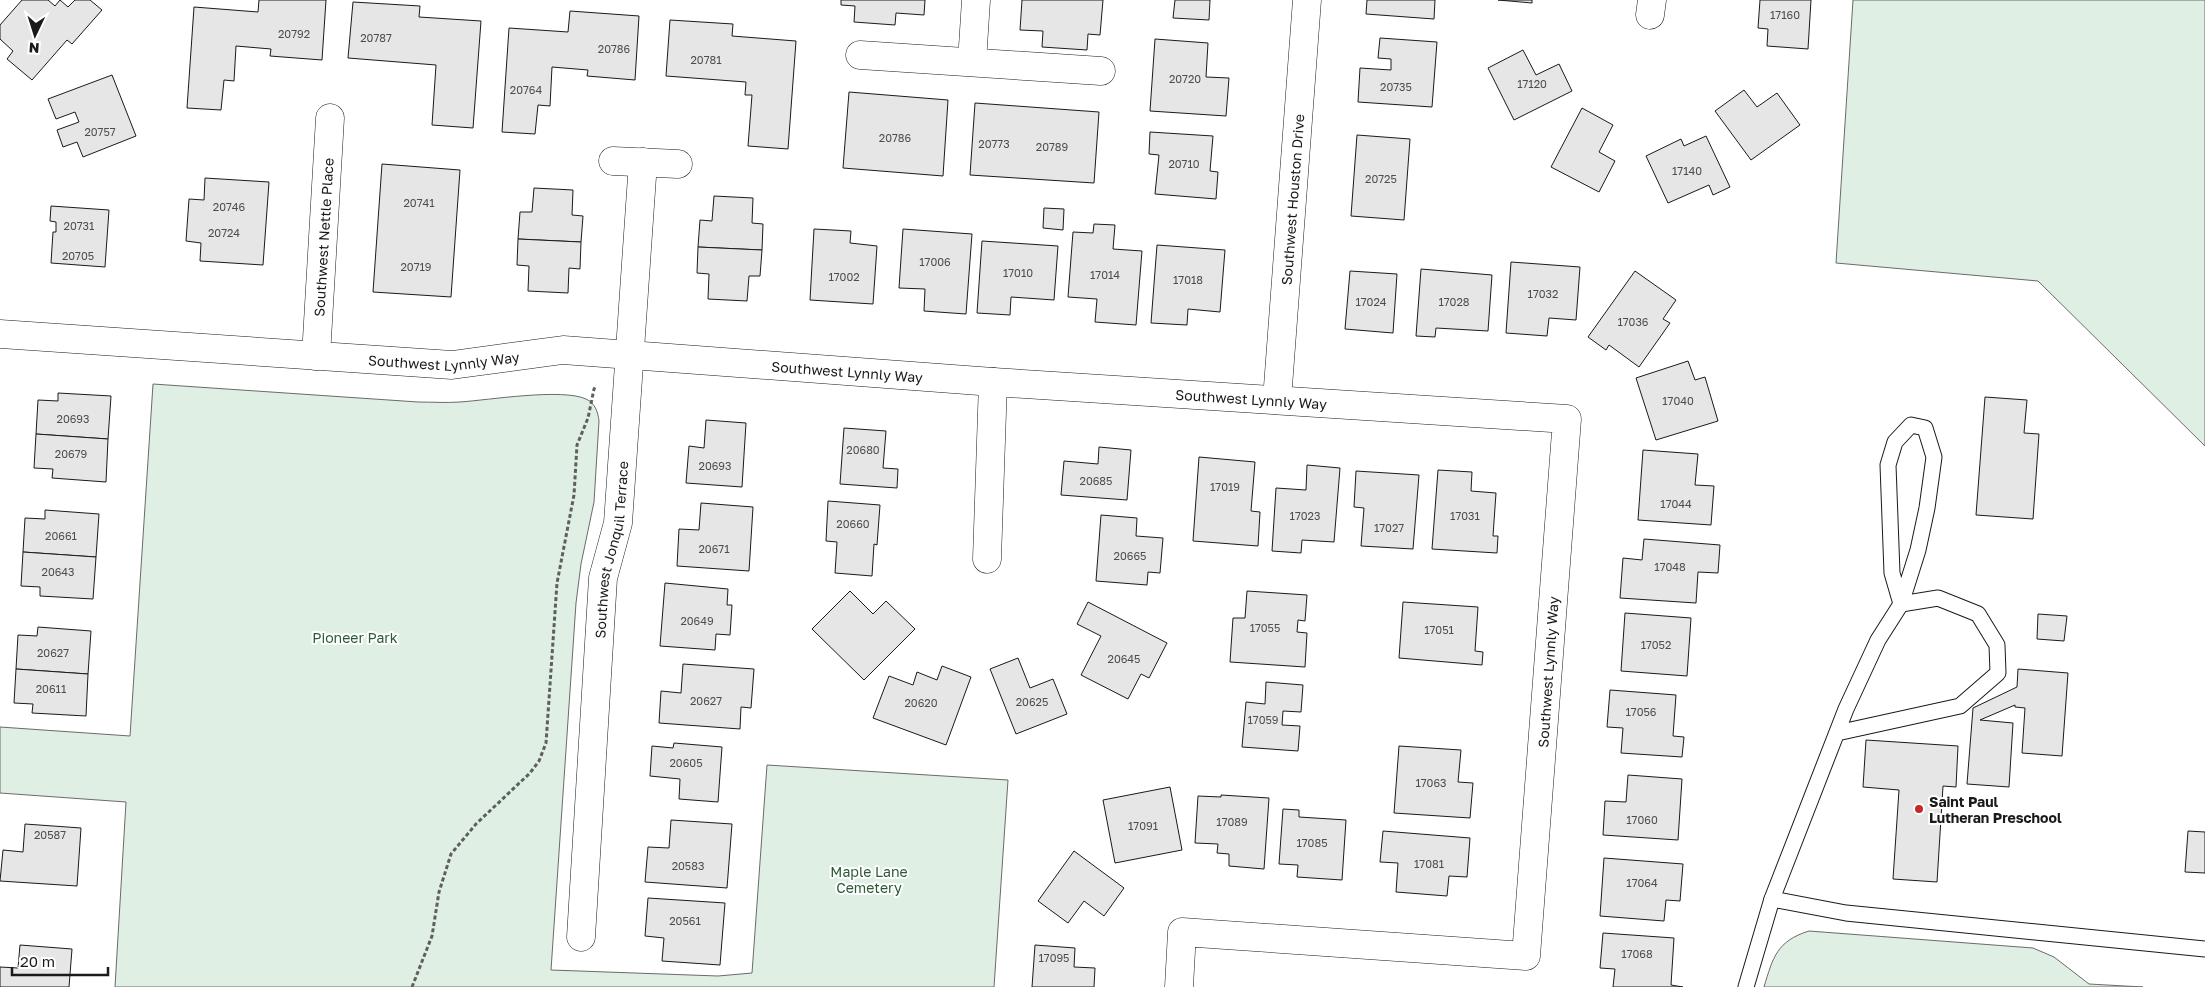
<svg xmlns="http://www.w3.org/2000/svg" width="2205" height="987" font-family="'Golos Text',sans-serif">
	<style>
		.green { fill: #e0efe3; stroke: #6a6a6a }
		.building { fill: #e6e6e6; stroke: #1a1a1a }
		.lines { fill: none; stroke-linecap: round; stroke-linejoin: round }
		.service-casing { stroke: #1a1a1a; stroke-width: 17 }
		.minor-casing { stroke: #1a1a1a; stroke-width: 29 }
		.path { stroke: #5f5f5f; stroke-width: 3; stroke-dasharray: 4 2.5; stroke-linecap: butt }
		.service { stroke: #fff; stroke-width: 15 }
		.minor { stroke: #fff; stroke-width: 28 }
		.poi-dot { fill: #c62828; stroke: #fff; stroke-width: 2 }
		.labels { text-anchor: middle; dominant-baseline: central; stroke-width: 4; stroke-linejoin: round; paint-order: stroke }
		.number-label { font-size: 11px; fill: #4d4d4d }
		.street-label { font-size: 14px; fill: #1a1a1a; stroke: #fff }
		.park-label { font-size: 14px; fill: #2b5a34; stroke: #fff }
		.poi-label { font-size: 14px; font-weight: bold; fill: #1a1a1a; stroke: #fff; text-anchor: start }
	</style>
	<rect width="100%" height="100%" fill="#fff"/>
	<g class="green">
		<polygon points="1853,0 2205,0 2205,446 2038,281 1836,263"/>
		<path d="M153,384L418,402C432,402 446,403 460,402C489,400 562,388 586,399C595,403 598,412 599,421L594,502L581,564L576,603L551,970L718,976L752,973L767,765L1008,780L994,987H115L126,802L0,793V727L130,736Z"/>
		<path d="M1809,931L2033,948L2054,957L2089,984L2143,987H1764C1773,957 1777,941 1809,931Z"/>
	</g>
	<g class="building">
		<polygon points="22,0 48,0 55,6 60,0 68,7 75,0 90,0 102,10 72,44 67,40 32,80 7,59 13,51 0,39 0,25"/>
		<polygon points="259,0 326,0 322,60 270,56 271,49 236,46 234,81 224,80 221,110 187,108 194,7 258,12"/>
		<polygon points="841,0 925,0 924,15 896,13 895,25 854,22 855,6 841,5"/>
		<polygon points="1022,0 1103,0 1100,35 1088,34 1087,50 1042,47 1043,31 1020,30"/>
		<polygon points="1175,0 1210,0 1209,20 1173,18"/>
		<polygon points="1367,0 1435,0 1434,19 1366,14"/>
		<polygon points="1498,0 1532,0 1532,3"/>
		<polygon points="1760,0 1811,0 1808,49 1767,46 1768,29 1758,28"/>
		<polygon points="353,2 420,6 419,17 481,21 473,128 432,125 436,65 348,58"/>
		<polygon points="570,11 639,16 635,80 587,76 588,70 552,67 550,106 538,105 535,134 502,132 509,28 568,32"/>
		<polygon points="670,20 733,24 732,36 796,41 788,149 748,146 752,95 745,95 746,82 666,76"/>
		<polygon points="1380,38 1437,42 1432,107 1358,102 1360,68 1391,70 1391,59 1378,58"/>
		<polygon points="1155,39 1208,43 1206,77 1229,78 1226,116 1150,111"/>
		<polygon points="1523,50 1536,75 1559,64 1572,91 1514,120 1488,68"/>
		<polygon points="112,75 136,136 83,157 77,142 63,147 57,130 79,122 75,112 56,119 48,99"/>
		<polygon points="1744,90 1757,107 1777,93 1800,125 1751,160 1715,111"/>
		<polygon points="849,92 948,100 943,176 843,168"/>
		<polygon points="975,103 1099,112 1094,183 970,175"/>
		<polygon points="1582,108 1613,125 1599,152 1615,161 1599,192 1551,167"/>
		<polygon points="1150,132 1213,136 1210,171 1218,172 1216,199 1155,194 1159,155 1149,154"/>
		<polygon points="1357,135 1410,139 1404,220 1351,216"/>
		<polygon points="1706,136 1730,187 1713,195 1709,185 1668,203 1646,156 1681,139 1684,146"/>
		<polygon points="382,164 460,170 451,297 373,292"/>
		<polygon points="205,178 269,182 263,265 200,261 201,243 186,241 189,199 204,200"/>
		<polygon points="534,188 573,190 572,215 583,216 581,242 518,239 520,212 532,212"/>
		<polygon points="714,196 753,198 752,223 763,224 762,250 698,247 700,220 712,221"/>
		<polygon points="51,206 109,210 105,267 51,263 53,232 56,232 56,222 50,221"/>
		<polygon points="1044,208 1064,209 1063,230 1043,228"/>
		<polygon points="1094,224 1115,225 1113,249 1142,251 1136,325 1095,322 1097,299 1068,297 1073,232 1093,233"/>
		<polygon points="814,229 851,231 850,243 877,246 873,304 810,300"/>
		<polygon points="903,229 972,234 966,314 924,311 925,289 899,288"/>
		<polygon points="518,239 581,242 580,269 569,268 568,293 528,291 529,266 517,265"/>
		<polygon points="982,241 1058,246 1054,300 1011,297 1010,315 977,313"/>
		<polygon points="1157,245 1225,250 1220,312 1188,309 1187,325 1151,323"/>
		<polygon points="698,247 762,250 760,276 749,276 747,301 708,299 709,274 697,273"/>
		<polygon points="1511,262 1580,267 1576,320 1549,318 1547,336 1506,333"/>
		<polygon points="1421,269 1492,275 1488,331 1436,328 1435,337 1416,336"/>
		<polygon points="1350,271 1397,274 1393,333 1345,329"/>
		<polygon points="1635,271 1676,300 1663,319 1670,323 1639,367 1609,345 1606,350 1588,337"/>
		<polygon points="1688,361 1695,380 1705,377 1718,421 1656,440 1636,378"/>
		<polygon points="58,393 111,396 108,439 36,434 38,400 58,401"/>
		<polygon points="1985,397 2027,400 2024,433 2039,434 2033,519 1976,515"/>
		<polygon points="706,420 746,423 742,487 686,483 689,446 704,448"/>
		<polygon points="844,428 886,431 883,468 898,469 897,488 840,484"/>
		<polygon points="36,434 108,439 106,482 52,478 53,469 34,468"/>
		<polygon points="1099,447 1131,450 1127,500 1061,495 1064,461 1098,464"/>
		<polygon points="1643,450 1698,454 1695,485 1714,486 1711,525 1638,520"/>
		<polygon points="1199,457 1255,462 1251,511 1260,512 1258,546 1193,541"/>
		<polygon points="1307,465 1340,468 1334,542 1302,540 1301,553 1272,551 1276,488 1306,490"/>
		<polygon points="1438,470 1472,472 1471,491 1496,493 1493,536 1498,536 1497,553 1432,549"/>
		<polygon points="1356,471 1419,475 1413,549 1361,546 1364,508 1354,507"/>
		<polygon points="828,501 880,505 877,545 874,544 872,576 835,573 837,542 826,541"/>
		<polygon points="701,503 753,507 749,571 677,566 679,529 699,530"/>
		<polygon points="45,510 99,514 96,557 23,552 25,518 45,519"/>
		<polygon points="1101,515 1137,518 1136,536 1163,538 1160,573 1148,572 1147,585 1096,581"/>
		<polygon points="1644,539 1720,545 1718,573 1698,572 1696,603 1620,598 1623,558 1642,560"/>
		<polygon points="23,552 96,557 93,599 40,596 40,587 21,586"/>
		<polygon points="665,583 728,589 727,605 732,605 730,635 716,634 715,650 660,646"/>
		<polygon points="850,591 873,614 886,601 915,629 864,680 812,629"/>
		<polygon points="1247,591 1307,595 1305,621 1298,620 1297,632 1307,633 1305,667 1230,662 1233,618 1245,618"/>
		<polygon points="1088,602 1167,643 1149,678 1141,674 1128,699 1081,675 1101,636 1077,624"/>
		<polygon points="1403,602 1478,607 1475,651 1483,652 1482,665 1399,658"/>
		<polygon points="1625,613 1691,618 1687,676 1621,671"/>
		<polygon points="2038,614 2067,616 2064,641 2037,639"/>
		<polygon points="38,627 91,631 88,674 16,669 18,635 37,636"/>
		<polygon points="1018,658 1030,688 1053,679 1067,714 1016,734 990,669"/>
		<polygon points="683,664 754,669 751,708 741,707 740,729 659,723 661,691 681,693"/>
		<polygon points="942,666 971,677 946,745 873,718 889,676 913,685 917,672 937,680"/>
		<polygon points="16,669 88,674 86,716 32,713 33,704 14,703"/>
		<polygon points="2018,669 2068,673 2062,756 2022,753 2025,708 2015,707 2015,705 1980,720 2013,723 2009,787 1967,784 1973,708 2017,687"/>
		<polygon points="1266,682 1303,685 1301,712 1283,711 1282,725 1300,726 1298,751 1242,747 1246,702 1265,704"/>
		<polygon points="1610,690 1676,695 1673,736 1684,737 1682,757 1621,753 1623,728 1607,727"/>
		<polygon points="1866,740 1958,746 1956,787 1943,786 1937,882 1893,879 1899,790 1863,787"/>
		<polygon points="674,743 722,747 718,802 679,799 680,779 650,776 652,746 673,748"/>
		<polygon points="1399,746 1461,750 1458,782 1473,783 1470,818 1394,813"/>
		<polygon points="1628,775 1682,779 1678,840 1603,835 1605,801 1626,802"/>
		<polygon points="1170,787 1182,850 1115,863 1103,800"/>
		<polygon points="1221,795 1269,798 1264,869 1229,866 1229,854 1217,853 1218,844 1195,843 1198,796 1221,797"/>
		<polygon points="1283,809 1299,810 1299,817 1346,820 1342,880 1297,877 1298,865 1279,864"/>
		<polygon points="671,820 732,824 727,888 645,882 648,847 669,848"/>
		<polygon points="25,824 81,828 77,886 0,881 3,850 23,852"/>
		<polygon points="1383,831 1470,838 1467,877 1449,876 1447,896 1396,892 1398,863 1380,862"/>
		<polygon points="2188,831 2205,832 2205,873 2185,872"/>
		<polygon points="1074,851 1124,888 1104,916 1084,901 1068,923 1038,901"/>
		<polygon points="1604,858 1683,864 1680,901 1666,900 1664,921 1600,916"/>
		<polygon points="648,898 725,903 720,965 662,961 664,938 645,936"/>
		<polygon points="1603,933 1674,938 1671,985 1683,987 1613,987 1615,969 1600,968"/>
		<polygon points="20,945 72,949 69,987 0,987 0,967 18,968"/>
		<polygon points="1035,945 1075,948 1074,967 1095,968 1094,987 1032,987"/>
	</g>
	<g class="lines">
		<defs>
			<g id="service">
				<polygon points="1911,425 1925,428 1934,457 1927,508 1918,550 1901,604 1892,573 1888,465 1895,442"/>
				<polyline points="1772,899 1846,913 2205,949"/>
				<polyline points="1746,987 1772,899 1846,709 1878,640 1901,604 1938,598 1978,614 1997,645 1998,673 1960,706 1837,733"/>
			</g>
			<g id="minor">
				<polyline points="1650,15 1652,0"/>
				<polyline points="860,55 1101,71"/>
				<polyline points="972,62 976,0"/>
				<polyline points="613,161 678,164"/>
				<path id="s1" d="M0,334L452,365L563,350L993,382L1567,419L1526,956L1182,932L1179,987"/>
				<path id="s2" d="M316,356L330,118"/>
				<path id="s3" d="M1277,400L1307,0"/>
				<polyline points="987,559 993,382"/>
				<path id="s4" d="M581,937L603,578L618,523L643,162"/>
			</g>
		</defs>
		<use href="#service" class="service-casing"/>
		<use href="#minor" class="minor-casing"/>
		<polyline class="path" points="412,987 432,936 439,892 451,854 476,824 530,773 539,761 546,743 557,583 574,495 577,445 588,418 594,389 596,386"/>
		<use href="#service" class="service"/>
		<use href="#minor" class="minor"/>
	</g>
	<circle class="poi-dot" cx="1919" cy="809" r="5"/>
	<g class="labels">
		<g class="number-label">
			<text x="1785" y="14">17160</text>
			<text x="294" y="33">20792</text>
			<text x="376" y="37">20787</text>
			<text x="614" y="48">20786</text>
			<text x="706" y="59">20781</text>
			<text x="1185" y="78">20720</text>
			<text x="1532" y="83">17120</text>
			<text x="1396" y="86">20735</text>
			<text x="526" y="89">20764</text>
			<text x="100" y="131">20757</text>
			<text x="895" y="137">20786</text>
			<text x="994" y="143">20773</text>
			<text x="1052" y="146">20789</text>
			<text x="1184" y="163">20710</text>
			<text x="1687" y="170">17140</text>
			<text x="1381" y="178">20725</text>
			<text x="419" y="202">20741</text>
			<text x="229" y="206">20746</text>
			<text x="79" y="225">20731</text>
			<text x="224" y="232">20724</text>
			<text x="78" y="255">20705</text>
			<text x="935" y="261">17006</text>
			<text x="416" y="266">20719</text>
			<text x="1018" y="272">17010</text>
			<text x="1105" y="274">17014</text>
			<text x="844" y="276">17002</text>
			<text x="1188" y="279">17018</text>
			<text x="1543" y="293">17032</text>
			<text x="1371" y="301">17024</text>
			<text x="1454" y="301">17028</text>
			<text x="1633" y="321">17036</text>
			<text x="1678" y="400">17040</text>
			<text x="73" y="418">20693</text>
			<text x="863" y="449">20680</text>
			<text x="71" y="453">20679</text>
			<text x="715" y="465">20693</text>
			<text x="1096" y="480">20685</text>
			<text x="1225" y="486">17019</text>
			<text x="1676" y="503">17044</text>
			<text x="1305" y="515">17023</text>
			<text x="1465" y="515">17031</text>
			<text x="853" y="523">20660</text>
			<text x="1389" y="527">17027</text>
			<text x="61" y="535">20661</text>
			<text x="714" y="548">20671</text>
			<text x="1130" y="555">20665</text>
			<text x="1670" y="566">17048</text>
			<text x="58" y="571">20643</text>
			<text x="697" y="620">20649</text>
			<text x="1265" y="627">17055</text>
			<text x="1439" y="629">17051</text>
			<text x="1656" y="644">17052</text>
			<text x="53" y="652">20627</text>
			<text x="1124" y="658">20645</text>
			<text x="51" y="688">20611</text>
			<text x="706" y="700">20627</text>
			<text x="1032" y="701">20625</text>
			<text x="921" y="702">20620</text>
			<text x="1641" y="711">17056</text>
			<text x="1263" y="719">17059</text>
			<text x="686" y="762">20605</text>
			<text x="1431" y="782">17063</text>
			<text x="1642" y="819">17060</text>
			<text x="1232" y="821">17089</text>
			<text x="1143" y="825">17091</text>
			<text x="50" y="834">20587</text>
			<text x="1312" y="842">17085</text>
			<text x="1429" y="863">17081</text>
			<text x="688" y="865">20583</text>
			<text x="1642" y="882">17064</text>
			<text x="685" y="920">20561</text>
			<text x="1637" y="953">17068</text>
			<text x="1054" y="957">17095</text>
		</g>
		<g class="street-label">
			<text stroke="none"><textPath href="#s3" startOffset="201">Southwest Houston Drive</textPath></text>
			<text stroke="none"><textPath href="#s2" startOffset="119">Southwest Nettle Place</textPath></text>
			<text stroke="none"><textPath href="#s1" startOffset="445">Southwest Lynnly Way</textPath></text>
			<text stroke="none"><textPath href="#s1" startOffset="850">Southwest Lynnly Way</textPath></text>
			<text stroke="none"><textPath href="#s1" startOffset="1255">Southwest Lynnly Way</textPath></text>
			<text stroke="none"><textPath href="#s4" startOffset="389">Southwest Jonquil Terrace</textPath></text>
			<text transform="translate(1548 672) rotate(-86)">Southwest Lynnly Way</text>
		</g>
		<g class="park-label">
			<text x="355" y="637">Pioneer Park</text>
			<text x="869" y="871">Maple Lane<tspan x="869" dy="16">Cemetery</tspan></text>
		</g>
		<g class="poi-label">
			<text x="1929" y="801">Saint Paul<tspan x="1929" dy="16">Lutheran Preschool</tspan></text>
		</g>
	</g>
	<g transform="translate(35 35) rotate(184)" stroke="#ffffff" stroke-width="4" paint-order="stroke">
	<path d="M0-4L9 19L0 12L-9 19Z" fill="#1a1a1a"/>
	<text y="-8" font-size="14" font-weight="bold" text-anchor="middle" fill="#1a1a1a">N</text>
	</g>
	<path d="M12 967v8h96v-8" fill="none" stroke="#1a1a1a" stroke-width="2.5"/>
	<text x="20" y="967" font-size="15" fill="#1a1a1a" stroke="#ffffff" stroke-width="4" paint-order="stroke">20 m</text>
</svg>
